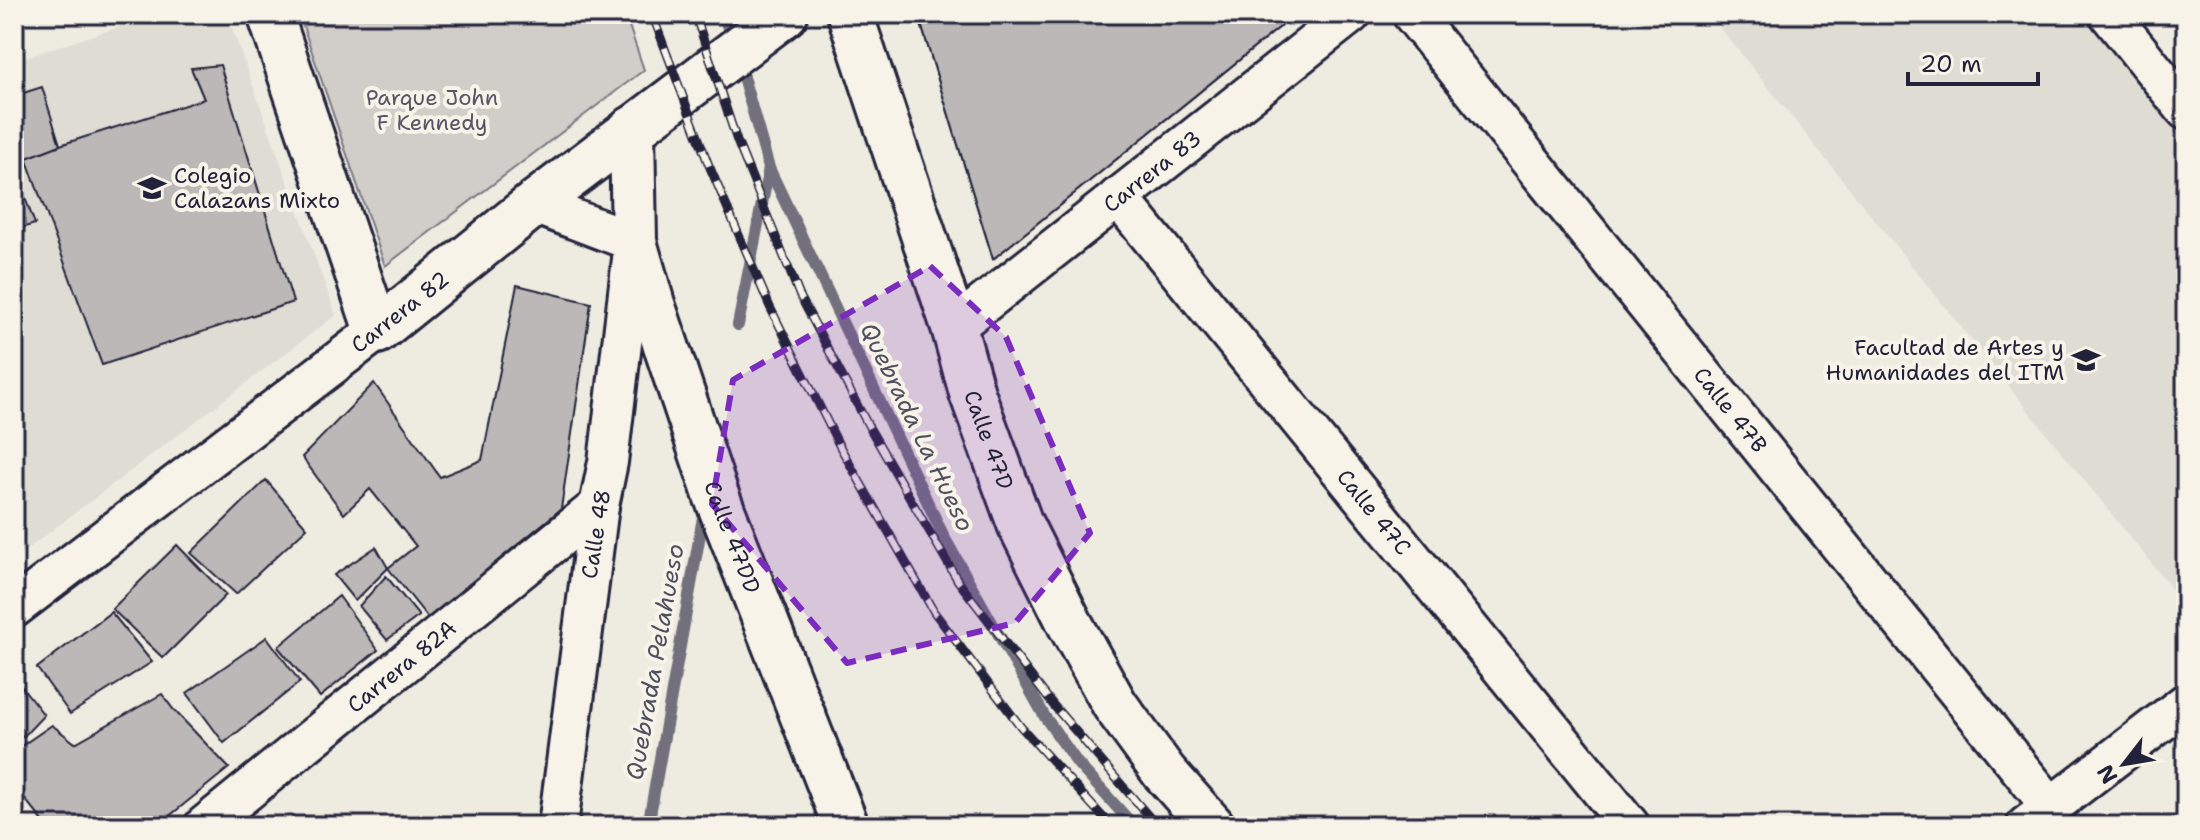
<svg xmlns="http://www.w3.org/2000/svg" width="2200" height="840" font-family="'Shantell Sans',sans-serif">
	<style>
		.built { fill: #dfdcd4 }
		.green { fill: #d1cdc9; stroke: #7a7882; stroke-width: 2 }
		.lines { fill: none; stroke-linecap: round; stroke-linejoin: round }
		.stream { stroke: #716f7b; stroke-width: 12 }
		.building { fill: #bbb8b7; stroke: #22223b; stroke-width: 2 }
		.minor-casing { stroke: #22223b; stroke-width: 44 }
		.tertiary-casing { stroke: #22223b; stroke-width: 50 }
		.minor { stroke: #f7f3e8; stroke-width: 38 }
		.tertiary { stroke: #f7f3e8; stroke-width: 44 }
		.rail-casing { stroke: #22223b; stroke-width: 9 }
		.rail { stroke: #f7f3e8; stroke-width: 6; stroke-dasharray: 18; stroke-linecap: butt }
		.marked { fill: #7b2cbf; fill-opacity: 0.2; stroke: #7b2cbf; stroke-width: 6; stroke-dasharray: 16 10; stroke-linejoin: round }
		.labels { text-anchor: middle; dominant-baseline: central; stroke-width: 8; stroke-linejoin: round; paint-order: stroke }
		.park-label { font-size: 22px; fill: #575566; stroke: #f7f3e8 }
		.street-label { font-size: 22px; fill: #22223b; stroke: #f7f3e8 }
		.poi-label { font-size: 22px; fill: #22223b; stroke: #f7f3e8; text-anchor: start }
		.water-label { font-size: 24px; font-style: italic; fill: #504f60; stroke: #f7f3e8 }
	</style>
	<rect width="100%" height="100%" fill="#eeebe1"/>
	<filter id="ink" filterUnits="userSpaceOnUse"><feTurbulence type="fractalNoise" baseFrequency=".0125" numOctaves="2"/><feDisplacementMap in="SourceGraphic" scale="16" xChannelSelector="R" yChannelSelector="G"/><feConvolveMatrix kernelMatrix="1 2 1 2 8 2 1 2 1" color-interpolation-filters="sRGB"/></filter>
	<g filter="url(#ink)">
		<g class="built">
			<polygon points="159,14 227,14 336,315 14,559 14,61"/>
			<polygon points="1709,14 2086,14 2186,133 2186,586 2176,594"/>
		</g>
		<polygon class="green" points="299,14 625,14 644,70 385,266"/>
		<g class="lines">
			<g class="stream">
				<polyline points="724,14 732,42"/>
				<polyline points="738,59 769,168 945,539 1045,717 1078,764 1134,826"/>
				<polyline points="738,325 769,168"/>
				<polyline points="648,826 705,506"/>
			</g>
		</g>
		<g class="building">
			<polygon points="918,14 1296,14 993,259"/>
			<polygon points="918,14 1296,14 993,259"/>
			<polygon points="220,65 293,302 102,365 26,158 60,145 204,99 191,68"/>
			<polygon points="42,87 60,145 14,163 14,96"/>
			<polygon points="14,169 35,224 14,230"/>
			<polygon points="517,285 591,303 561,509 428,618 388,568 416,546 370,489 344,514 302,457 374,383 440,477 482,460"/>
			<polygon points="266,480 307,528 236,594 191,553"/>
			<polygon points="177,545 226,595 163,658 112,609"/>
			<polygon points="376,547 388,568 355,601 334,575"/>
			<polygon points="386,576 419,616 387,640 359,606"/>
			<polygon points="339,596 378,650 320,697 278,647"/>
			<polygon points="111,612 152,662 70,714 37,668"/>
			<polygon points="267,637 300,682 224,743 187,693"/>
			<polygon points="19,683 44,715 23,737 14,726 14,687"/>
			<polygon points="162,694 173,709 229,768 157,826 47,826 14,786 14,751 52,725 75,743"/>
		</g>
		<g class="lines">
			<defs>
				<g id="minor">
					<path id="s1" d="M1412,14L2051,807"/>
					<polyline points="2109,14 2186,110"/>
					<path id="s2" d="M1118,197L1630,826"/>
					<polyline points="534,204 634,242 608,462 599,506 558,826"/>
					<path id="s3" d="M954,327L1351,14"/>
					<polyline points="14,608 377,331"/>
					<path id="s4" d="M204,826L599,506"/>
					<polyline points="2026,826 2186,703"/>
				</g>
				<g id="tertiary">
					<polyline points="270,14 377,331 534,204 785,14"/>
					<path id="s5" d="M850,14L954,327L972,393L1020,524L1070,624L1115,705L1164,772L1212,826"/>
					<path id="s6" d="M632,129L634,242L652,304L716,495L846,826"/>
				</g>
			</defs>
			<use href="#minor" class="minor-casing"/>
			<use href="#tertiary" class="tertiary-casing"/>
			<use href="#minor" class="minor"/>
			<use href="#tertiary" class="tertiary"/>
			<defs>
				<g id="rail">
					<polyline points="652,14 708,163 770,307 839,445 934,612 1021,727 1111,826"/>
					<polyline points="695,14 737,141 799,294 869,427 958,581 1054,706 1157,826"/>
				</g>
			</defs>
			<use href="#rail" class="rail-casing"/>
			<use href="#rail" class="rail"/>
		</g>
	</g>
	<path class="marked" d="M930,266L1006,337L1090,533L1015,623L847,663L712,504L733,380Z"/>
	<defs>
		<symbol id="school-bare" viewBox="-9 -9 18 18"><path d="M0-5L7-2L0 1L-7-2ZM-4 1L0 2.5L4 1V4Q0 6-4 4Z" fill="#22223b" stroke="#f7f3e8" stroke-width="2.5" paint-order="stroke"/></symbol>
		<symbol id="university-bare" viewBox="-9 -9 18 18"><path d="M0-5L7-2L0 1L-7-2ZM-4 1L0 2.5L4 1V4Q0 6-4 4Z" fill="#22223b" stroke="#f7f3e8" stroke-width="2.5" paint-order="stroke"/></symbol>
	</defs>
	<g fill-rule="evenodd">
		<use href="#school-bare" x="132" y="168" width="40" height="40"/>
		<use href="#university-bare" x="2066" y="340" width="40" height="40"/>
	</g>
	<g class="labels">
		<g class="park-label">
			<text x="432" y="97">Parque John<tspan x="432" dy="25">F Kennedy</tspan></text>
		</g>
		<g class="street-label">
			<text stroke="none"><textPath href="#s3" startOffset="252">Carrera 83</textPath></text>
			<text transform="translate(400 312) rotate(-38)">Carrera 82</text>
			<text stroke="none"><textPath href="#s1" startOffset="508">Calle 47B</textPath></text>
			<text stroke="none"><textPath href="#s5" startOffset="448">Calle 47D</textPath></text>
			<text stroke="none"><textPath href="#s2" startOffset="406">Calle 47C</textPath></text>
			<text transform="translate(596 534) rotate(-81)">Calle 48</text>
			<text stroke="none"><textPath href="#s6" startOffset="424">Calle 47DD</textPath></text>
			<text stroke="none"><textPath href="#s4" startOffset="254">Carrera 82A</textPath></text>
		</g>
		<g class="poi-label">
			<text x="174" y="175">Colegio<tspan x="174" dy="25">Calazans Mixto</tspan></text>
			<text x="2064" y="347" text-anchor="end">Facultad de Artes y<tspan x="2064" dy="25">Humanidades del ITM</tspan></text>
		</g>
		<g class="water-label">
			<text transform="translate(917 427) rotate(64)">Quebrada La Hueso</text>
			<text transform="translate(655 662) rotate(-80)">Quebrada Pelahueso</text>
		</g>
	</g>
	<rect width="2200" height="840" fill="none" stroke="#f7f3e8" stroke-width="48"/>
	<rect x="24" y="24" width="2152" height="792" fill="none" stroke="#22223b" stroke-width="3" filter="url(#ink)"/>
	<g transform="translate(2124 764) rotate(239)" stroke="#f7f3e8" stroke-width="6" paint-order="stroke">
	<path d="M0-6L14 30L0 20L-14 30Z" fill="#22223b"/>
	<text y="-12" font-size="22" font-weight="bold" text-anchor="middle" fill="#22223b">N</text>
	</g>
	<path d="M1908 72v12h130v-12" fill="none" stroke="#22223b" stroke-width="4"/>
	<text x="1920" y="72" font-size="24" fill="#22223b" stroke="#f7f3e8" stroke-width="6" paint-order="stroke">20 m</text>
</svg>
